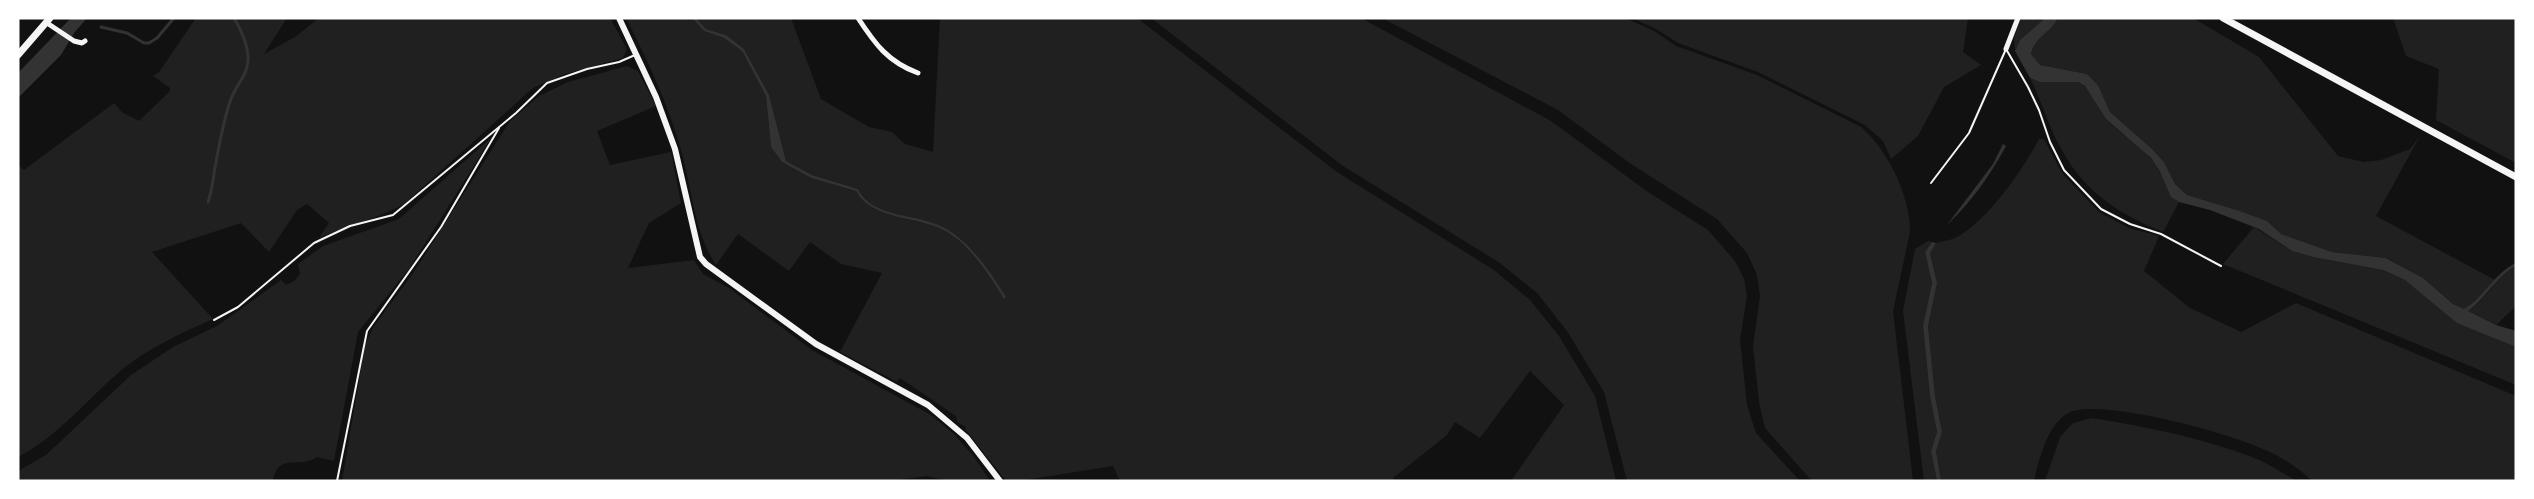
<svg xmlns="http://www.w3.org/2000/svg" width="2534" height="499" font-family="Jost,sans-serif">
	<style>
		.green { fill: #202020 }
		.water { fill: #333 }
		.lines { fill: none; stroke-linecap: round; stroke-linejoin: round }
		.stream { stroke: #333; stroke-width: 3 }
		.service { stroke: #f5f5f5; stroke-width: 2 }
		.minor { stroke: #f5f5f5; stroke-width: 5 }
		.tertiary { stroke: #f5f5f5; stroke-width: 6 }
		.secondary { stroke: #f5f5f5; stroke-width: 7 }
	</style>
	<rect width="100%" height="100%" fill="#111"/>
	<g class="green">
		<path d="M196,18H287L264,54L295,37L319,18H610L627,49L623,58L565,74L533,88L404,204C377,219 347,225 319,238L329,223L307,204L297,210L269,252L241,223L152,252L213,319C182,333 150,347 124,368C88,398 59,436 18,457V165L24,170L114,103L123,113L139,121L170,91V88L153,76L159,72Z"/>
		<path d="M626,18H692L704,31L724,38L742,51L766,96L771,147L782,162L811,178L856,191C871,220 916,217 943,230C968,243 989,275 1004,299C989,272 973,243 945,228C919,213 874,219 858,189L812,175L786,161L769,95L744,49L726,35L706,29L696,18H791L821,99L869,127L892,132L905,144L933,152L940,18H1137L1337,172L1494,270L1530,300L1559,336L1595,396L1616,481H1511L1564,405L1530,371L1480,438L1455,422L1447,435L1393,478L1396,481H1120L1113,466L1019,481H1006L965,429L966,427L957,422L956,416L900,378L897,382L840,352L882,273L841,264L810,242L789,271L738,234L716,265C694,232 692,188 681,150C668,104 648,61 626,18Z"/>
		<polygon points="1151,18 1361,18 1551,121 1648,192 1708,230 1735,261 1744,279 1747,296 1740,340 1747,405 1756,433 1800,481 1627,481 1604,392 1567,331 1537,293 1500,263 1343,166"/>
		<path d="M1382,18H1625L1654,31L1676,46L1757,75L1861,127C1887,148 1911,198 1910,232L1893,311L1913,481H1812L1765,428L1759,402L1753,346L1760,296L1757,275L1747,253L1717,219L1631,164L1558,110Z"/>
		<polygon points="1632,18 1968,18 1963,52 1981,65 1944,87 1918,136 1891,159 1883,141 1865,125 1758,72 1678,43 1656,29"/>
		<polygon points="2021,18 2045,18 2020,40 2015,51 2014,38"/>
		<path d="M2058,18H2193L2259,57L2338,156L2364,162L2381,160L2410,149L2420,136L2376,216L2495,280L2480,298L2464,310L2453,304L2423,278L2387,258L2332,252L2281,234L2267,221L2240,211L2187,195L2175,184L2164,162L2151,148L2110,112L2098,85L2087,74L2040,65L2031,54C2034,37 2051,33 2058,18Z"/>
		<polygon points="2393,18 2516,18 2516,163 2436,120 2439,69 2406,56"/>
		<polygon points="627,66 638,71 656,106 597,131 610,165 671,152 681,203 649,223 628,268 694,260 703,274 729,288 812,350 931,415 954,434 974,457 990,481 950,481 926,476 891,481 342,481 365,345 374,326 414,272 510,121 539,96 568,82"/>
		<path d="M2030,78C2045,86 2070,74 2084,86C2091,92 2100,111 2107,120C2121,135 2140,144 2152,160C2163,173 2165,192 2179,202L2163,232C2110,210 2078,187 2053,133C2045,115 2039,96 2030,78Z"/>
		<path d="M492,137L409,269L358,332L334,461L317,457C300,470 279,451 273,480L265,481H18V471L46,455L131,375L173,347L217,326L281,280L286,285L294,281L300,274L298,264L323,246L399,219Z"/>
		<path d="M2039,139H2044L2062,173L2099,212L2129,228L2159,236L2144,271L2190,308L2241,332L2296,303L2516,396V481H2312C2299,468 2280,456 2263,449C2229,433 2099,397 2068,413C2047,425 2039,460 2034,481H1941L1936,451L1942,432L1935,396L1928,326L1937,283L1930,252L1936,243C1943,241 1953,240 1959,236C1990,217 2022,171 2039,139Z"/>
		<polygon points="2254,227 2292,251 2313,257 2383,270 2405,280 2500,340 2516,347 2516,385 2223,264"/>
		<polygon points="1928,241 1932,242 1925,252 1932,283 1923,326 1930,396 1937,432 1931,451 1937,481 1924,481 1903,311 1915,249"/>
		<path d="M2516,266V305L2514,308L2496,325L2468,311C2487,299 2496,277 2516,266Z"/>
		<path d="M2092,418C2148,427 2203,438 2257,459C2271,465 2284,474 2297,481H2045L2060,437L2073,423Z"/>
	</g>
	<g class="water">
		<polygon points="71,18 87,18 74,33 61,55 18,98 18,73"/>
		<path d="M692,18H696L706,29L726,35L744,49L769,95L786,161L812,175L858,189C873,219 919,213 945,228C972,243 990,272 1006,297L1004,299C989,275 969,243 943,230C916,216 871,220 856,191L811,178L782,162L771,147L766,96L742,51L724,38L704,31Z"/>
		<path d="M2045,18H2058C2051,33 2034,37 2031,54L2040,65L2087,74L2098,85L2110,112L2151,148L2164,162L2175,184L2187,195L2240,211L2267,221L2281,234L2332,252L2386,258L2423,278L2453,304L2464,309C2485,297 2494,273 2516,263V266C2496,277 2486,298 2468,311L2496,325L2516,331V347L2457,323L2405,280L2383,270L2313,257L2292,251L2259,229L2210,210L2179,202L2171,197L2159,170L2151,158L2106,119L2085,86L2078,82H2040L2030,78L2015,51L2020,40Z"/>
		<path d="M2003,144L2006,146C1990,176 1971,202 1947,225L1993,164Z"/>
		<polygon points="1932,242 1936,243 1930,253 1937,283 1928,326 1935,396 1942,432 1936,451 1941,481 1937,481 1931,451 1937,432 1930,396 1923,326 1932,283 1925,252"/>
	</g>
	<g class="lines">
		<g class="stream">
			<polyline points="101,27 127,33 144,43 149,43 157,38 174,18"/>
			<path d="M208,202C213,188 213,176 216,162C220,141 224,118 231,99C236,85 247,76 248,61C249,47 241,30 234,18"/>
		</g>
		<g class="service">
			<polyline points="2006,49 2028,87 2039,110 2050,142 2064,170 2101,209 2130,224 2161,234 2221,266"/>
			<polyline points="1931,183 1969,133 2006,49"/>
			<polyline points="214,320 238,307 314,243 350,226 393,215 516,113 547,83 587,69 619,62 635,55"/>
			<polyline points="337,481 367,331 441,227 499,128"/>
		</g>
		<g class="minor">
			<path d="M858,18C875,44 888,62 918,73"/>
			<polyline points="47,23 74,41 82,43 85,41"/>
			<polyline points="2006,49 2018,18"/>
		</g>
		<polyline class="tertiary" points="619,18 656,97 675,149 700,257 706,264 816,344 928,405 967,438 1000,481"/>
		<g class="secondary">
			<polyline points="2223,18 2516,177"/>
			<polyline points="18,55 50,18"/>
		</g>
	</g>
	<rect width="2534" height="499" fill="none" stroke="#ffffff" stroke-width="39"/>
</svg>
